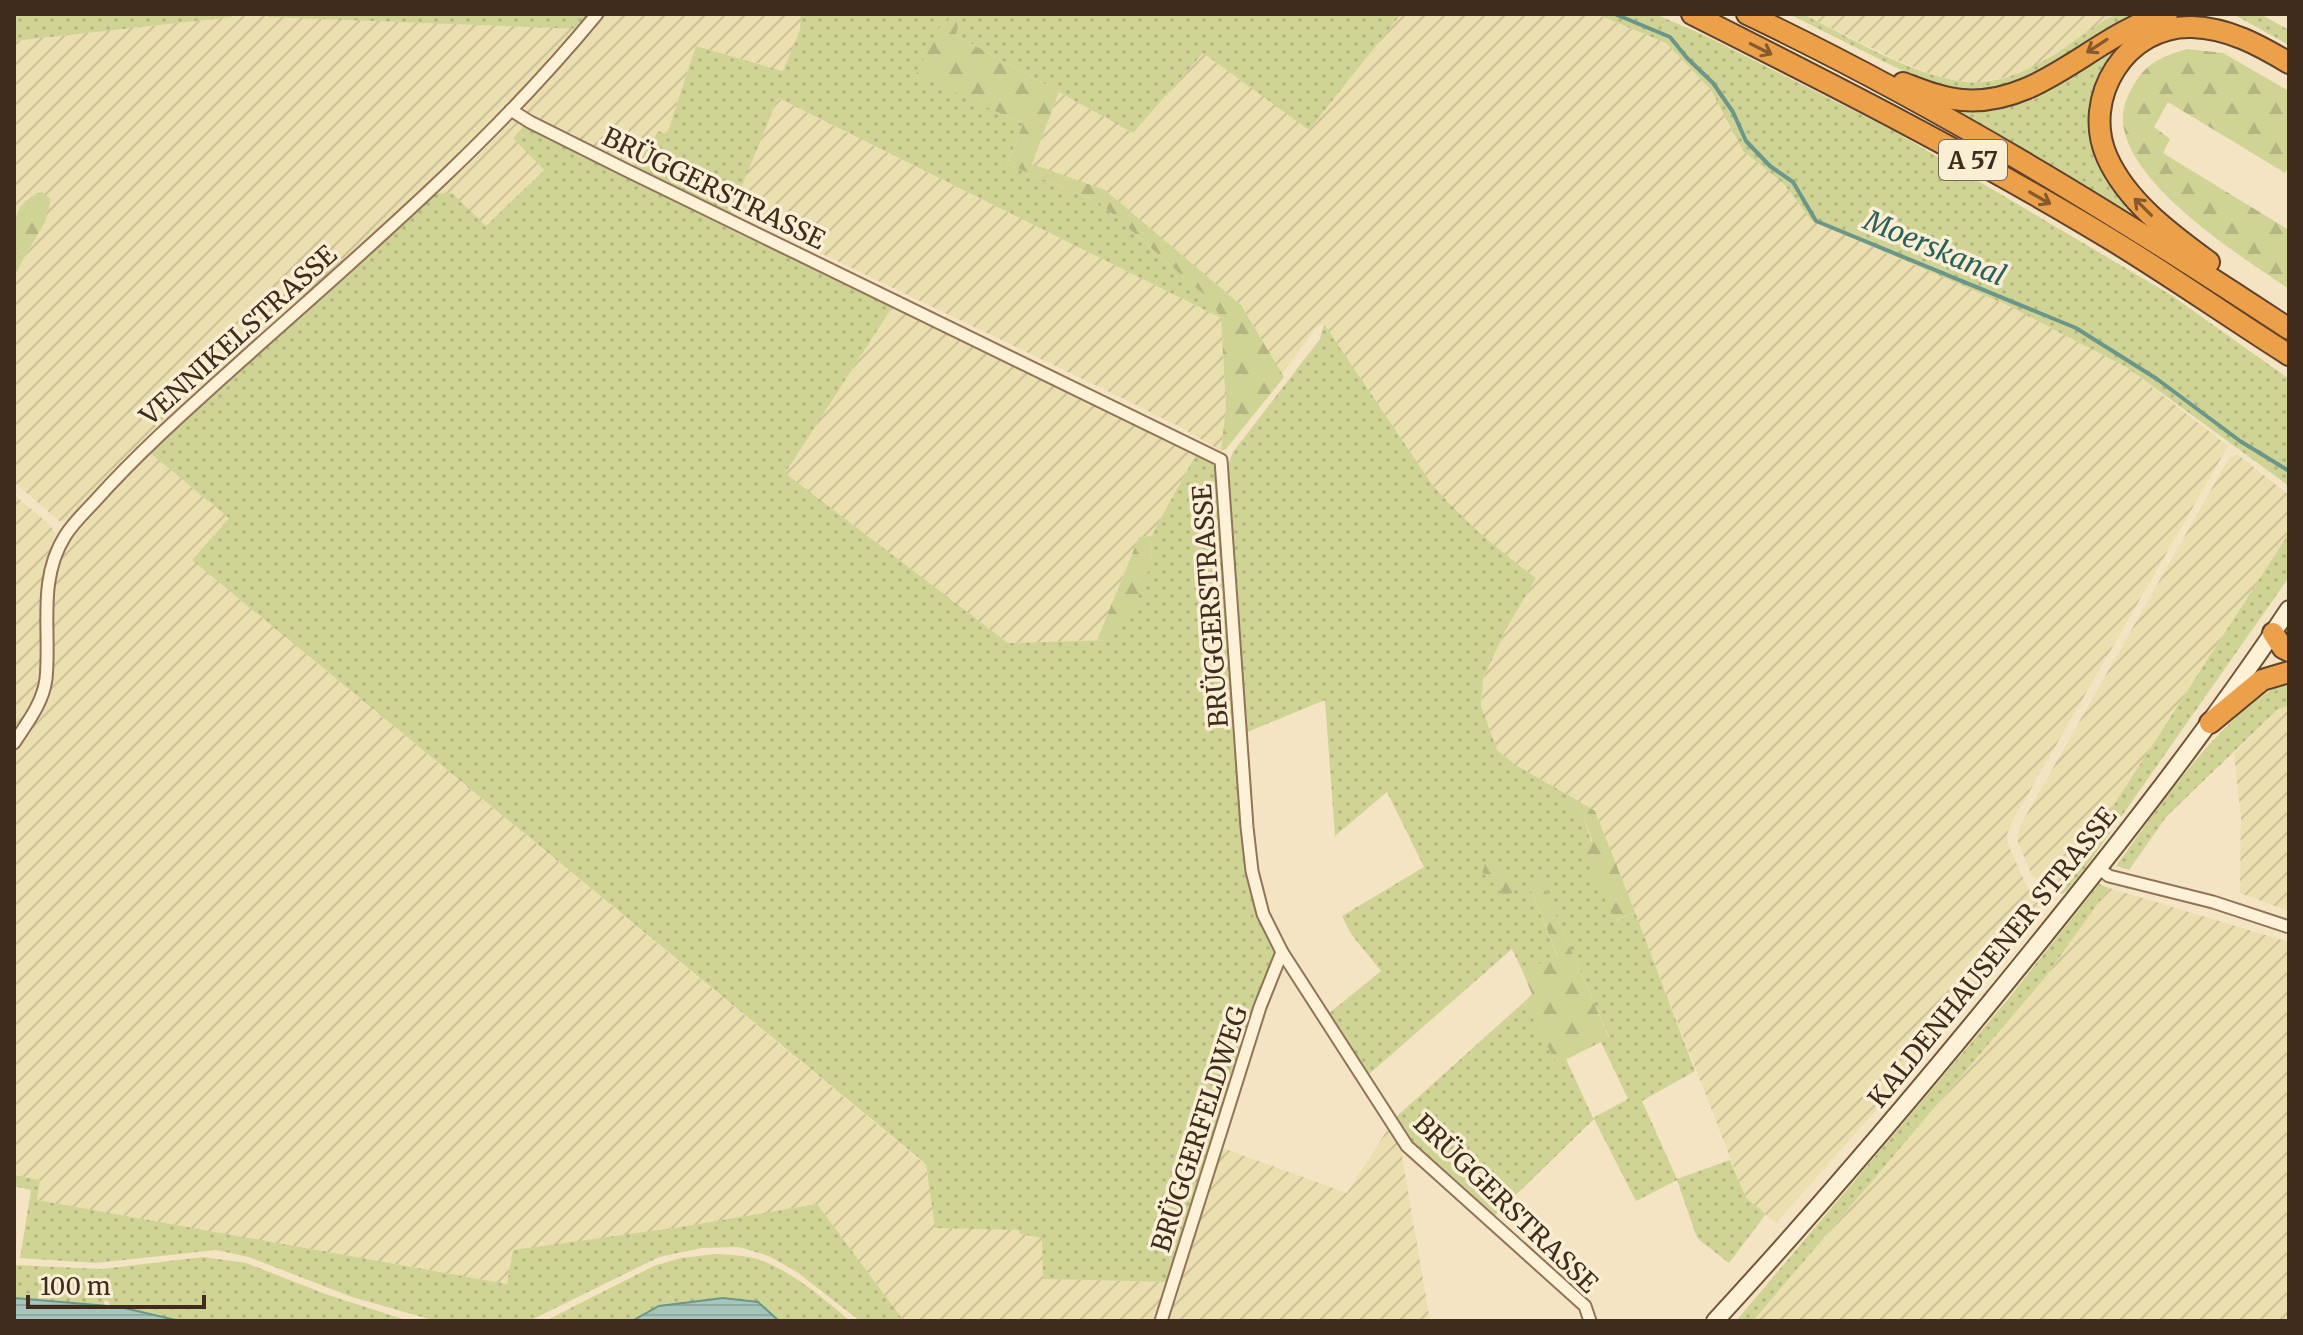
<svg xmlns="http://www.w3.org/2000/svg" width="2303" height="1335" font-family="Merriweather,serif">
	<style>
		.farmland { fill: url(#farmland-furrows) }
		.grass { fill: url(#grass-dots) }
		.forest { fill: url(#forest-firs) }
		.water { fill: url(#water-rules); stroke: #6b968a; stroke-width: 2 }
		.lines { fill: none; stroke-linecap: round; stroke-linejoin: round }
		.stream { stroke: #6b968a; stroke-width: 4 }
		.minor-casing { stroke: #917457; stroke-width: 15 }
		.secondary-casing { stroke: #73553a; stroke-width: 20 }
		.motorway-casing { stroke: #5f422b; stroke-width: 24 }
		.minor { stroke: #fdf1d8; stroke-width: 11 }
		.secondary { stroke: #fdf1d8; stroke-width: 16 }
		.motorway { stroke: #eda04a; stroke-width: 20 }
		.oneway { stroke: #855a2f }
		.labels { text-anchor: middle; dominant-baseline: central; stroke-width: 7; stroke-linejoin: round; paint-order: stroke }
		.shield { fill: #faeed4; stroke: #776654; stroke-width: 2 }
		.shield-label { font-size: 24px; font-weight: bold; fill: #3f2c1d }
		.street-label { font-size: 26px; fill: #3f2c1d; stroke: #faeed4 }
		.water-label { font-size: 28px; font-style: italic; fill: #2a615c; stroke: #faeed4 }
	</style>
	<defs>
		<pattern id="farmland-furrows" width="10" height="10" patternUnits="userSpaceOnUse" patternTransform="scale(2)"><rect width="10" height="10" fill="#ebdfb0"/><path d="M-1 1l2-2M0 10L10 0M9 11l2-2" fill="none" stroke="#cbc097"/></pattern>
		<pattern id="grass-dots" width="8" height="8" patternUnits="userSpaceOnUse" patternTransform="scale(2)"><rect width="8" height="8" fill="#cfd495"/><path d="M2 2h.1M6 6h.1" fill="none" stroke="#b3b680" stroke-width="1.8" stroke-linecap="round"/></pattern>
		<pattern id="forest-firs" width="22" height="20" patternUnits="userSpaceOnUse" patternTransform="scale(2)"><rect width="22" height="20" fill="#cfd495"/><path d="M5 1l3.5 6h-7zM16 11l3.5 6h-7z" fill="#b3b680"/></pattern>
		<pattern id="water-rules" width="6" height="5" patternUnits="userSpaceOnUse" patternTransform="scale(2)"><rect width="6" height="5" fill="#a6c6bc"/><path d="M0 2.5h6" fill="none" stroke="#90aaa1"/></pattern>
	</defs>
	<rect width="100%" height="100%" fill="#f4e4c3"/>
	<g class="farmland">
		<polygon points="232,14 580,29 535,82 471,144 73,520 59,521 14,482 14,276 46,220 29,196 14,217 14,41 231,17"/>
		<polygon points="604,14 801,14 801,30 784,71 696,46 667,134 658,131 635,168 564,136 528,116 525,108 527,101"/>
		<polygon points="1401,14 1596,14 1666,43 1711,90 1743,151 1784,184 1811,220 2007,305 2126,367 2228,446 2012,822 2007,834 2008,844 2026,885 2044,904 1909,1073 1776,1223 1746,1198 1595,811 1517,766 1497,750 1488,730 1481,706 1483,679 1505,631 1536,578 1480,536 1450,506 1431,483 1324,324 1317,326 1282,374 1241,305 1186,259 1032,164 1059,92 1133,133 1203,53 1309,129"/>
		<polygon points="1803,14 2117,14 2036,66 2018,74 1981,83 1951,80 1933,75 1892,58"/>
		<polygon points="777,98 1221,318 1226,406 1221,451 1184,429 1116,395 731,210"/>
		<polygon points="513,120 524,126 514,138 544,169 486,227 433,194 506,123"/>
		<polygon points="893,306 1198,451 1151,536 1139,537 1097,640 1008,643 784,473"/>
		<polygon points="149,452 229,518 192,560 926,1165 936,1227 1020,1230 1020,1234 1043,1238 1044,1279 1168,1282 1156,1321 904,1321 817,1204 507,1284 36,1200 40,1180 14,1175 14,754 51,695 52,599 57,566 70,538"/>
		<polygon points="2237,454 2289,495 2289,533 2088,845 2055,890 2043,885 2032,876 2017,840 2020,826 2229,458"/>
		<polygon points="14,495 50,525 59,539 44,585 40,633 42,676 31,706 14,739"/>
		<polygon points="2289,705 2289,911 2240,893 2241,817 2234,754 2277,710"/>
		<polygon points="2109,888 2289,942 2289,1321 1753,1321 2043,980"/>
		<polygon points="1389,1127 1400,1144 1430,1321 1166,1321 1222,1148 1347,1193"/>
	</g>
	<g class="grass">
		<polygon points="14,14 232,14 232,17 14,41"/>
		<polygon points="268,14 592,14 580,29 268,17"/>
		<polygon points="801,14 1401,14 1309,130 1203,53 1133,133 956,35 917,74 1023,124 1007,164 1100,203 1210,300 1221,318 778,98 730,215 635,168 658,131 667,134 696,46 783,71 800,30"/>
		<polygon points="1596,14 1655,14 1706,36 1894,131 2171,295 2289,379 2289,486 2126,367 2007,305 1811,220 1784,184 1743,151 1711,90 1666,43"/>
		<path d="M1789,14H1803C1849,37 1933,88 1984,82C2011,79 2034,67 2057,53C2071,44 2105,17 2119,14C2124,13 2131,14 2137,14L2021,81L1991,91L1955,90L1919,79Z"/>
		<polygon points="2233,14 2260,14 2289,30 2289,45"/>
		<polygon points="2173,17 2197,17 2142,36 2096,128 2157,228 1944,103 1971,105"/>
		<polygon points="524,126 893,306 785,473 1008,643 1109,640 1150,568 1151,536 1198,451 1213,463 1219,484 1246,871 1259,916 1277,952 1168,1282 1043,1279 1042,1238 1020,1234 1019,1230 935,1228 926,1164 192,560 229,518 149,452 433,194 452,193 486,226 544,170 513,138"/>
		<path d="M1324,324L1431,483C1465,523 1495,547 1536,578L1505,631L1483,679L1481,706L1497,750L1517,766L1568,795L1567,801L1584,818L1616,921L1635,912L1695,1071L1642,1101L1677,1179L1730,1160L1746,1198L1766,1214L1729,1263L1697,1238L1677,1180L1636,1201L1594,1119L1492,1218L1403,1133L1396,1117L1524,1002L1557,1063L1566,1059L1593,1118L1628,1099L1601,1042L1609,1037L1540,879L1529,885L1558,958L1522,970L1512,949L1368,1075L1327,1015L1381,971L1351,934L1342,916L1424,867L1387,792L1335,836L1325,700L1245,733L1227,468L1233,452L1320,339Z"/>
		<polygon points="2289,533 2289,577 2086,867 2068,890 2062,894 2055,890 2088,845"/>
		<path d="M2283,683H2289V705L2277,710L2166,817L2129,870L2116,866C2159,807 2218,718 2283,683Z"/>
		<polygon points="2099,884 2109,888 2043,980 1753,1321 1736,1321 2009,998"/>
		<polygon points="14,1175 40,1180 37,1200 507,1284 513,1250 681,1227 817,1204 904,1321 860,1321 797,1272 769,1256 739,1247 702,1248 659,1257 529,1321 436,1321 352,1297 249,1257 216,1250 96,1263 20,1258 31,1190 14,1186"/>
		<path d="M715,1254C730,1255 745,1255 760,1260C790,1270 826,1300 850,1321H779L758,1302L659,1306L632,1321H545L654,1266L681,1258Z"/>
		<polygon points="203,1257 246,1263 328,1295 409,1321 180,1321 141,1311 110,1307 109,1302 105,1300 103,1306 14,1298 14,1265 102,1269"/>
	</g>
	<g class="forest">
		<polygon points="951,18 958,21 956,35 1059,92 1032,164 1105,190 1241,305 1284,377 1226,449 1221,451 1226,406 1221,318 1210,300 1100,203 1007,164 1023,124 916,74 940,27"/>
		<path d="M2187,49L2223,53L2289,91V165L2285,173L2168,102L2154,127L2170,139L2163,153L2289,230V289C2241,256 2094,166 2128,96C2135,81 2143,68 2158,60C2167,55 2178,52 2187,49Z"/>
		<path d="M41,192L51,199L46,220L14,276C14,243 4,206 41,192Z"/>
		<polygon points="1151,536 1150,568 1132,610 1109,640 1097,640 1139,537"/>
		<polygon points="1568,795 1595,811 1635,912 1615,921 1582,852 1592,841 1584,818 1567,801"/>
		<polygon points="1496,859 1515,882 1514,893 1503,894 1482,872 1486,862"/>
		<polygon points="1540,878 1609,1038 1557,1064 1524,1002 1532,994 1522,970 1558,957 1529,885"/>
	</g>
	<g class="water">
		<polygon points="14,1298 120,1307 180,1321 14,1321"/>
		<polygon points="723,1298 758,1302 779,1321 632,1321 659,1306"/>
	</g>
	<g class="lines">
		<polyline class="stream" points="1615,14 1670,37 1687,58 1713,83 1733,112 1746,141 1770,166 1793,182 1816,221 2076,328 2157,379 2240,441 2289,471"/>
		<defs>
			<g id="minor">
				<polyline points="511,110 530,122 626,170 1221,460 1247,827 1252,871 1263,914 1282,952 1407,1146 1585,1306 1590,1321"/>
				<path d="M14,743C27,723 43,703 46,679C51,630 37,581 65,536C73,523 86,511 96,500C141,450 191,406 241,361C364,251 492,142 597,14"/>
				<polyline points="2098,868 2109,876 2213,902 2289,927"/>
				<polyline points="1161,1321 1260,1007 1282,952"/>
			</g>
			<path id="secondary" d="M1715,1321C1831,1195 1942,1063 2049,930C2133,826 2215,720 2289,609"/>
			<g id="motorway">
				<path d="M1692,14C1833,85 1975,157 2110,239C2171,276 2229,317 2289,355"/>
				<path d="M1747,14C1936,104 2115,214 2289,329"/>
				<path d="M1903,83C1922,90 1941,98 1962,100C2041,107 2095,33 2167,14"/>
				<path d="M2209,262C2171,234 2127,202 2107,157C2081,98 2126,25 2192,27C2228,28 2259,45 2289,63"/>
				<polyline points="2273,633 2283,648 2289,651"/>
				<polyline points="2210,723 2262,680 2289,672"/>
			</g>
		</defs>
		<use href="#minor" class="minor-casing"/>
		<use href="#secondary" class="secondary-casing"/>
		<use href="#motorway" class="motorway-casing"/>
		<use href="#minor" class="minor"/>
		<use href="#secondary" class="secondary"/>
		<use href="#motorway" class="motorway"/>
	</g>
	<defs><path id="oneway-shaft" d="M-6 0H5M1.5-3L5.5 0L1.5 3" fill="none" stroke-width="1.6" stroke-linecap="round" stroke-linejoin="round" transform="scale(2)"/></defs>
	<g class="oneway">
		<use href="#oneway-shaft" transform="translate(2097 46) rotate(147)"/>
		<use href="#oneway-shaft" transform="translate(1761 49) rotate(27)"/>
		<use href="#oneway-shaft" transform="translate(2040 198) rotate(30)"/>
		<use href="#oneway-shaft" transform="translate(2143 207) rotate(-135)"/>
	</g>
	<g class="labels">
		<rect class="shield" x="1939" y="140" width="68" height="40" rx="6"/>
		<g class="shield-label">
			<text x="1973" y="160">A 57</text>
		</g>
		<g class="street-label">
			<text transform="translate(714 188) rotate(26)">BRÜGGERSTRASSE</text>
			<text transform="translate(238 335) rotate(-42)">VENNIKELSTRASSE</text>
			<text transform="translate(1210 606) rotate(-94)">BRÜGGERSTRASSE</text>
			<text transform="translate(1992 957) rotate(-51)">KALDENHAUSENER STRASSE</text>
			<text transform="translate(1199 1129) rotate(-72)">BRÜGGERFELDWEG</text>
			<text transform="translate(1506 1203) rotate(44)">BRÜGGERSTRASSE</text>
		</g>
		<g class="water-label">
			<text transform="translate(1935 248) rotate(23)">Moerskanal</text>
		</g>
	</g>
	<rect width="2303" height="1335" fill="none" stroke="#3f2c1d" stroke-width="32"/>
	<path d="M28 1295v12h176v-12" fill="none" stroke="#3f2c1d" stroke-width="4"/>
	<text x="40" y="1295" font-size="24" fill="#3f2c1d" stroke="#faeed4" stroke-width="6" paint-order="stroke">100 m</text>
</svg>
